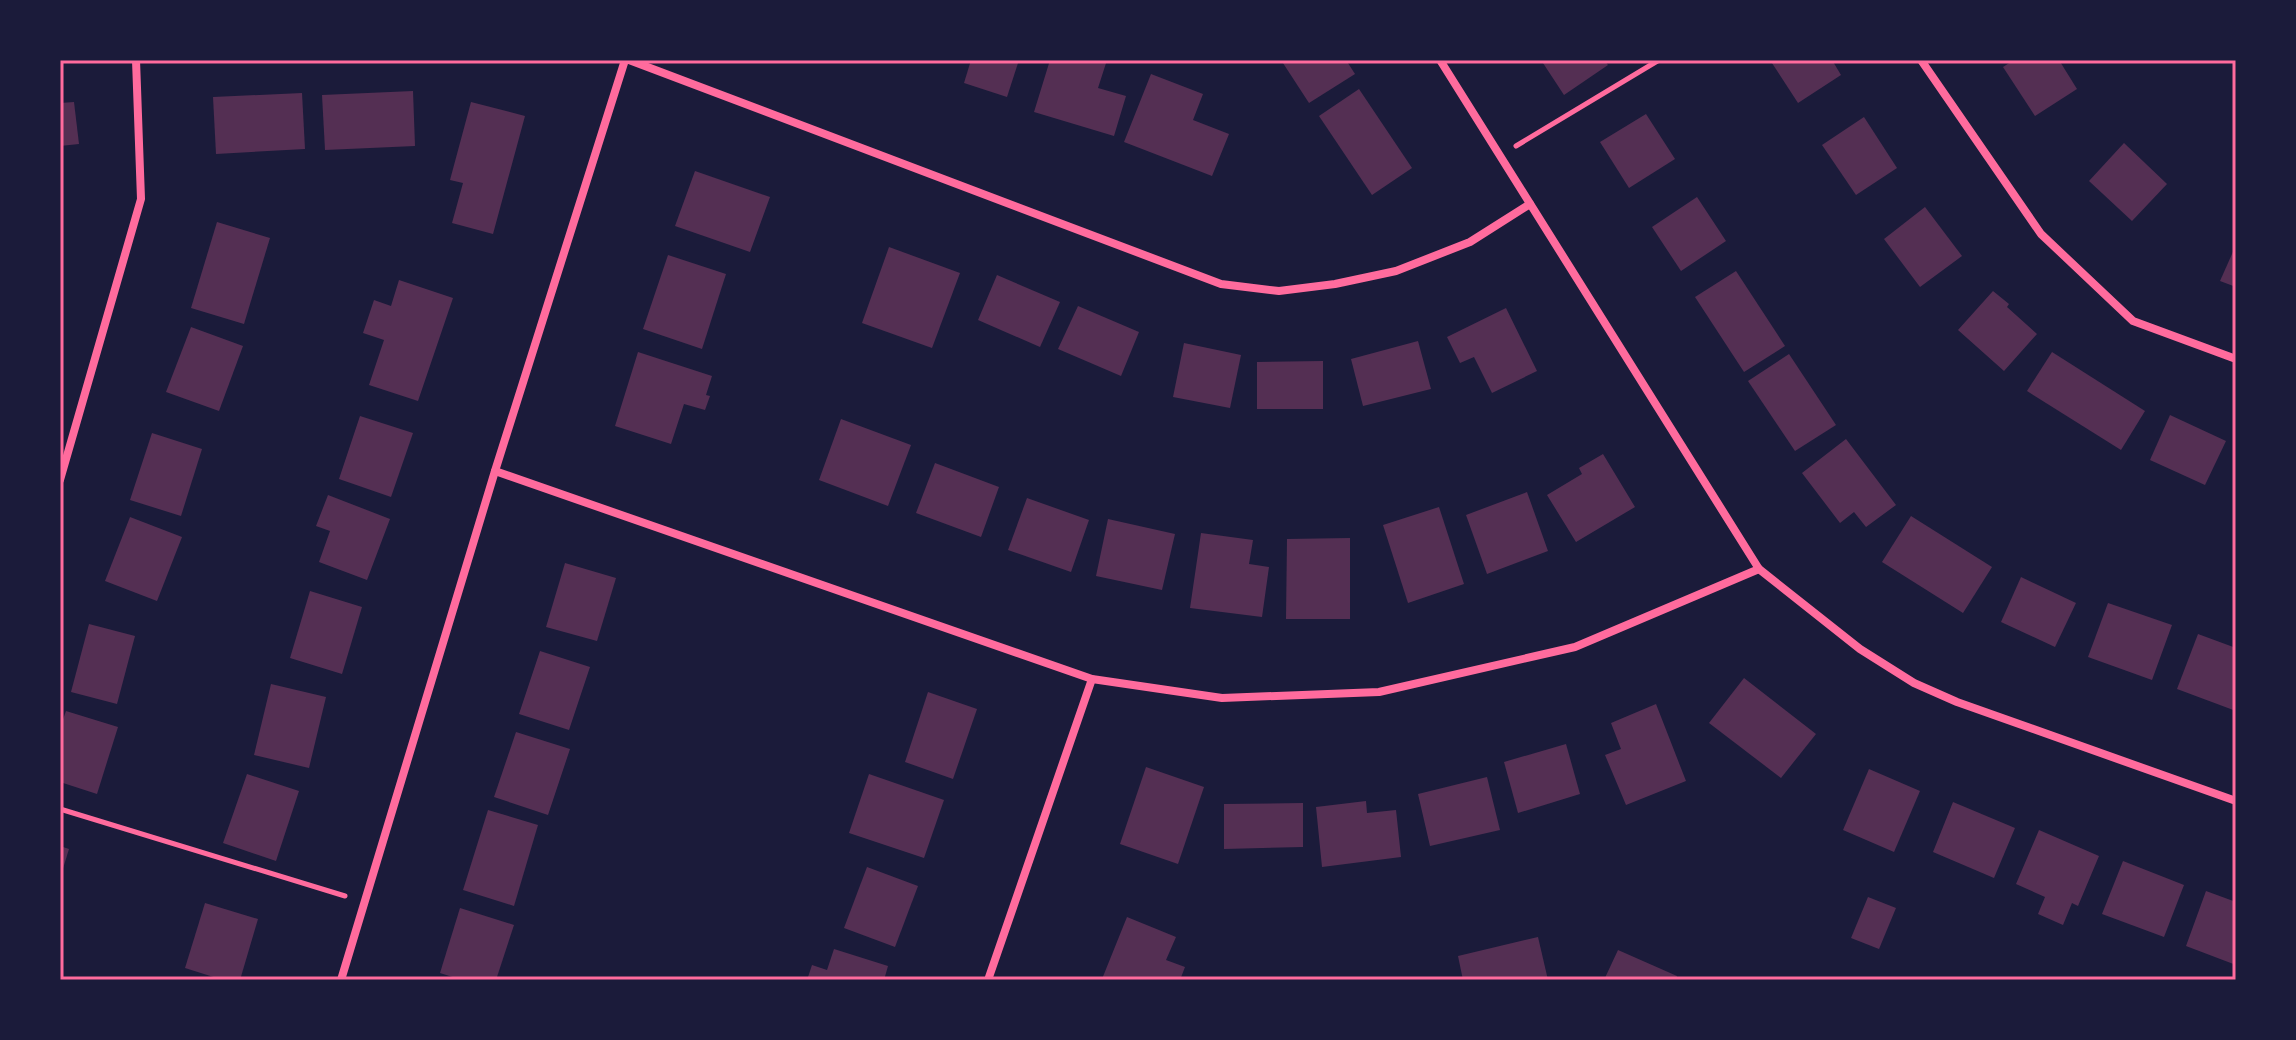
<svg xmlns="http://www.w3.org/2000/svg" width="2296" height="1040" font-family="Ubuntu,sans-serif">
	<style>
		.building { fill: #542f53 }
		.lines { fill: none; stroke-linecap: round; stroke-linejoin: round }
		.path { stroke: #ff6b9d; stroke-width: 5 }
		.minor { stroke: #ff6b9d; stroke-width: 8 }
		.neatline { fill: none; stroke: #ff6b9d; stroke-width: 3 }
	</style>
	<rect width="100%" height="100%" fill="#1b1b3a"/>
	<g class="building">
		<polygon points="971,60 1019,60 1007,97 964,83"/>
		<polygon points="1050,60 1107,60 1098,88 1126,96 1114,136 1034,112"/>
		<polygon points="1281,60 1346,60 1355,74 1309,103"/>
		<polygon points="1541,60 1604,60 1608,65 1564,95"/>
		<polygon points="1770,60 1832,60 1841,75 1798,103"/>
		<polygon points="2014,60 2059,60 2077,89 2035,116 2003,67"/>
		<polygon points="1151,74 1203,94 1193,120 1229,134 1212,176 1124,142"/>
		<polygon points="1359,89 1412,168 1372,195 1319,116"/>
		<polygon points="413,91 415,146 325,150 322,95"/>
		<polygon points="302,93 305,149 216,154 213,97"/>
		<polygon points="74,102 79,144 60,146 60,103"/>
		<polygon points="471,102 525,116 493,234 452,223 463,183 450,180"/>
		<polygon points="1646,114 1675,159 1629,188 1600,142"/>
		<polygon points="1864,117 1897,168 1856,195 1822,145"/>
		<polygon points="2124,143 2167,184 2132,221 2089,181"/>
		<polygon points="695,171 770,197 750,252 675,226"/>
		<polygon points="1697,197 1726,241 1681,271 1652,227"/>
		<polygon points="1925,207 1962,256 1920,287 1884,239"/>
		<polygon points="217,222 270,238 244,324 191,308"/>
		<polygon points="2236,245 2236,287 2220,281"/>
		<polygon points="889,247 960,273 932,348 862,323"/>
		<polygon points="668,255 726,274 702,349 643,329"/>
		<polygon points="1736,271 1785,346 1744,372 1695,297"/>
		<polygon points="997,275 1060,302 1040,347 978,320"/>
		<polygon points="399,280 453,298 418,401 369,385 384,340 363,333 374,300 391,306"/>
		<polygon points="1993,291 2009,304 2007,307 2037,334 2004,371 1958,330"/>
		<polygon points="1078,306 1139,332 1121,376 1058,349"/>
		<polygon points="1506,308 1537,371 1492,393 1474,357 1460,363 1447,337"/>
		<polygon points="191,327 243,346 219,411 166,392"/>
		<polygon points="1418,341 1431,389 1363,406 1351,359"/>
		<polygon points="1184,343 1241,355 1230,408 1173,397"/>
		<polygon points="638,352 712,376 706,395 710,396 705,410 684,404 671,444 615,426"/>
		<polygon points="2052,352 2145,411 2121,450 2027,391"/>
		<polygon points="1789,354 1836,425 1795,451 1748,381"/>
		<polygon points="1323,361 1323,409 1257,409 1257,362"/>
		<polygon points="2170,415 2226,441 2205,485 2150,460"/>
		<polygon points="360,416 413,433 391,497 339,479"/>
		<polygon points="841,419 911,445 888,506 819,480"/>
		<polygon points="152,433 202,449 181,516 130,500"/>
		<polygon points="1846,439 1896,505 1866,527 1854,512 1840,523 1802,473"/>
		<polygon points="1603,454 1635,507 1576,542 1547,495 1582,474 1579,468"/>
		<polygon points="935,463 999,487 981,537 916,513"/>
		<polygon points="1527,492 1548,551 1487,574 1466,515"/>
		<polygon points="328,495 390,519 367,580 319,562 330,531 316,526"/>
		<polygon points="1027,498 1089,520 1071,572 1008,550"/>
		<polygon points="1439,507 1464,584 1408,603 1383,525"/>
		<polygon points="1911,516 1992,567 1963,613 1882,562"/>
		<polygon points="130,517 182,537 157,601 105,581"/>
		<polygon points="1108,519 1175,534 1162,590 1096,576"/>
		<polygon points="1201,533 1253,540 1249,564 1269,567 1262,617 1190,608"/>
		<polygon points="1350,538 1350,619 1286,619 1287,539"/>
		<polygon points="565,563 616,578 597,641 546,627"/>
		<polygon points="2021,577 2076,603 2055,647 2001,622"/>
		<polygon points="310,591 362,607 342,674 290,658"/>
		<polygon points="2108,603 2172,625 2152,680 2088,657"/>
		<polygon points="89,624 135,636 117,704 71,692"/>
		<polygon points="2198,634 2236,648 2236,711 2177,689"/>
		<polygon points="540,651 590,667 569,730 519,714"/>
		<polygon points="1744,678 1816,734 1781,778 1709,723"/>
		<polygon points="271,684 326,697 309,768 254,755"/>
		<polygon points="928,692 977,709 953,779 905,762"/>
		<polygon points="1656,704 1686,781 1626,805 1605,755 1621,749 1611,723"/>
		<polygon points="66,711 118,727 97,794 60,782 60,728"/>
		<polygon points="516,732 570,749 548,815 494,797"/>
		<polygon points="1566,744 1580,794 1518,813 1504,762"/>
		<polygon points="1146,767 1204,787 1178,864 1120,844"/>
		<polygon points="1869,769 1920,791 1894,852 1843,830"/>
		<polygon points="247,774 299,791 276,861 223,843"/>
		<polygon points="869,774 944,800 924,858 849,833"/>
		<polygon points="1487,777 1500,830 1430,846 1418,794"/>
		<polygon points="1366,801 1367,813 1396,810 1401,857 1322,867 1316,807"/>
		<polygon points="1953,802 2015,828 1994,878 1933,852"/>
		<polygon points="1303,803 1303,847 1224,849 1224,804"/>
		<polygon points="488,810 538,825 514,906 463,890"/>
		<polygon points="2039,830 2099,856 2078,906 2072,903 2063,925 2038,914 2045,897 2016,884"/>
		<polygon points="60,846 69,849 61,875 60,874"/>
		<polygon points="2123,861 2184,885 2164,937 2102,914"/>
		<polygon points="867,867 918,886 895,947 844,928"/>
		<polygon points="2206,891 2236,902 2236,965 2186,946"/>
		<polygon points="1868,897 1896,908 1879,949 1851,938"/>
		<polygon points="205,903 258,919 240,980 223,980 185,968"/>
		<polygon points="460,908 514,925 496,980 462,980 440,973"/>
		<polygon points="1127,917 1176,937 1166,960 1185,967 1180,980 1102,979"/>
		<polygon points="1538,937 1548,980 1463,980 1458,956"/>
		<polygon points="834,949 888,966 884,980 807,980 812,965 827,970"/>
		<polygon points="1618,950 1677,976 1676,980 1604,980"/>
	</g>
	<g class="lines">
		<g class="path">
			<polyline points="1516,146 1659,60"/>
			<polyline points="60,809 345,896"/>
		</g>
		<g class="minor">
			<polyline points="629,60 1221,284 1279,291 1335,284 1396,271 1470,242 1530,204"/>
			<polyline points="1440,60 1759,569 1860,649 1914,683 1957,702 2236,801"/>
			<polyline points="1921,60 2041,234 2133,321 2236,359"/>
			<polyline points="495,471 1092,679 1222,698 1379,692 1575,647 1759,569"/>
			<polyline points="60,480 141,199 136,60"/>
			<polyline points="341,980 495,471 625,60"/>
			<polyline points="988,980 1092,679"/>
		</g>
	</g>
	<rect width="2296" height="1040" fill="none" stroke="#1b1b3a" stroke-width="124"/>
	<rect x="62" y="62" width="2172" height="916" class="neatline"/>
</svg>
